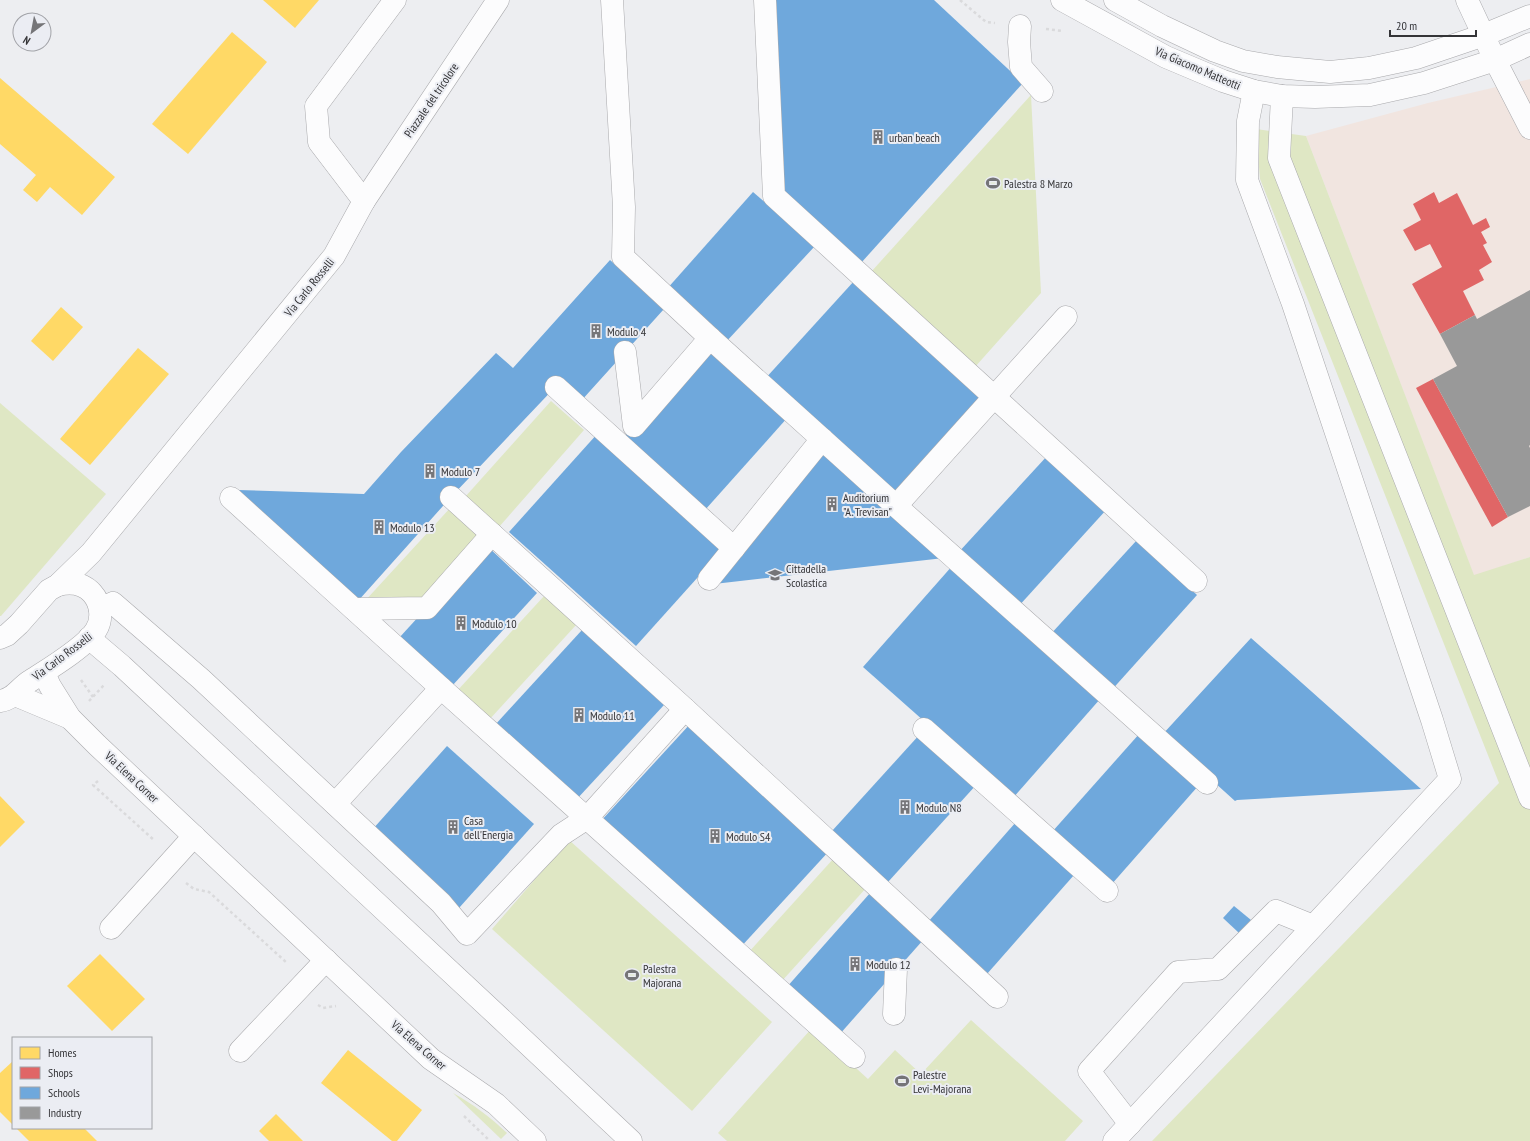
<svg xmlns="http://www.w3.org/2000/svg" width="1530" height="1141" font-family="'PT Sans Narrow',sans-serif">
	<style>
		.commercial { fill: #f1e5e0 }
		.green { fill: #dfe7c4 }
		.homes { fill: #ffd966 }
		.shops { fill: #e06666 }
		.schools { fill: #6fa8dc }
		.industry { fill: #999 }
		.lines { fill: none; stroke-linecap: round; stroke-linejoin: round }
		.minor-casing { stroke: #a9a9ac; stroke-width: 23 }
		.path { stroke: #dadadc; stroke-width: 2.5; stroke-dasharray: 3 3; stroke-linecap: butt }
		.minor { stroke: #fcfcfd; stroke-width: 22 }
		.labels { text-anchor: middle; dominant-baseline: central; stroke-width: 4; stroke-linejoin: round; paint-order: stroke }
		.street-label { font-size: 12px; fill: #343437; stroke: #ebedf3 }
		.poi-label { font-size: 12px; fill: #343437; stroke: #ebedf3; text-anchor: start }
	</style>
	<rect width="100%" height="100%" fill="#edeef1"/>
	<polygon class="commercial" points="1530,79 1530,557 1474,576 1306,136 1428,103"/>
	<g class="green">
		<polygon points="1031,95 1041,293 975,367 871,272"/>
		<polygon points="1256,129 1306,136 1474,575 1530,557 1530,1141 1152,1141 1499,783 1260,179"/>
		<polygon points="551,401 584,430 499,527 465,497"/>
		<polygon points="0,403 106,494 1,616 0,616"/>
		<polygon points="452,506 483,533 424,601 364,602"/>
		<polygon points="545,595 577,624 489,720 457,691"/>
		<polygon points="569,840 772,1022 692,1111 492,929"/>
		<polygon points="834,858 867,887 781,982 748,953"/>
		<polygon points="971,1020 1083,1121 1065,1141 727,1141 718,1133 812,1028 868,1079 895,1050 921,1074"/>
		<path d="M453,1093C473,1104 490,1117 507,1133L501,1139Z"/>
	</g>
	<g class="homes">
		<polygon points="263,0 319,0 295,28"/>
		<polygon points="232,32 267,62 188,154 152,124"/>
		<polygon points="0,78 115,177 82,215 50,187 37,202 23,190 36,175 0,144"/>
		<polygon points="61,307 83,327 53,361 31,341"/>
		<polygon points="138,348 169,374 90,465 60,439"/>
		<polygon points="0,796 25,822 0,847"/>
		<polygon points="100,954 145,999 112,1031 67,986"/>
		<polygon points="348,1050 422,1110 397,1141 392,1141 321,1083"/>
		<polygon points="13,1061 13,1125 0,1112 0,1073"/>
		<polygon points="276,1114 303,1141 269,1141 259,1131"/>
		<polygon points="16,1128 84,1128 97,1141 29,1141"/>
	</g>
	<g class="shops">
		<polygon points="1434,192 1439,203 1457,193 1473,225 1486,218 1490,227 1481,232 1487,243 1483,245 1492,262 1479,270 1484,280 1463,291 1475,315 1440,334 1412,284 1442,267 1430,244 1415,251 1403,230 1421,220 1413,204"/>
		<polygon points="1433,379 1508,517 1492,527 1416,388"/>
	</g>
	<g class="schools">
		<polygon points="776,0 934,0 1023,83 861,263 782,190"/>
		<polygon points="753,192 815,246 725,343 666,290"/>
		<polygon points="610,260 664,309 581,401 560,382 451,497 358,601 237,490 364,494 401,452 496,353 513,368"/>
		<polygon points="855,280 984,397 893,497 764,380"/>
		<polygon points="706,345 788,417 705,510 623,438"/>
		<polygon points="598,433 725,547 636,646 509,532"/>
		<polygon points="824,450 944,558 714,584"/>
		<polygon points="1048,455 1107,509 1017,608 957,554"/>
		<polygon points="1137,540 1197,595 1109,693 1049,636"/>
		<polygon points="485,544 537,593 452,686 399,638"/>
		<polygon points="953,565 1101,698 1012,799 863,667"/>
		<polygon points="582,630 664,705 576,800 495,725"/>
		<polygon points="1251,638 1284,667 1421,789 1237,800 1235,801 1162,735"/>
		<polygon points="691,723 830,850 739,949 600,822"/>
		<polygon points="921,733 977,784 888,882 832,831"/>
		<polygon points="1140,733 1199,785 1111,885 1052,832"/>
		<polygon points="447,746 534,824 459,908 372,830"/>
		<polygon points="1016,822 1074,875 987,974 928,922"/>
		<polygon points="871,892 924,939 839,1035 786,988"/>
		<polygon points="1234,906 1251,920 1239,933 1223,918"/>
	</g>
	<polygon class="industry" points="1530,290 1530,445 1529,446 1530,448 1530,506 1508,517 1433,379 1457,366 1440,334 1475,315 1477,319"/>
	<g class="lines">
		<defs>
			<g id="minor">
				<polyline points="612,0 624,207 623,257 710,338 822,439"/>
				<polyline points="765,0 774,196 1196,581"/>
				<polyline points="1062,0 1166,57 1223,81 1254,91 1282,96 1315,97 1370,95 1424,83 1495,60 1530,44"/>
				<polyline points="1115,0 1162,26 1215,51 1243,61 1277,67 1330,72 1369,68 1416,58 1484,35 1530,16"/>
				<polyline points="1467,0 1495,60 1530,128"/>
				<polyline points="1020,26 1019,42 1021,67 1042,91"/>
				<polyline points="1282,96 1279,158 1530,798"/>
				<polyline points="364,201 319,142 316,106 395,0"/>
				<polyline points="625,352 634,426 710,338"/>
				<polyline points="556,387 734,548"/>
				<polyline points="451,497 685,709 997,997"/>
				<polyline points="231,498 441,688 854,1057"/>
				<polyline points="896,506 1207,783"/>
				<polyline points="709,579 822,439 896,506 1066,317"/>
				<polyline points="100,609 113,603 201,679 441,903 467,934 561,835 587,818 685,709"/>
				<polyline points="354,609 427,608 492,534"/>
				<polyline points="0,638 7,635 19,624 49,590 58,585 91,553 334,256 364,201 498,0"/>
				<polyline points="89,638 122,666 499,1017 631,1141"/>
				<polyline points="44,673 50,686 70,718 97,745 431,1059 496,1104 535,1141"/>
				<polyline points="15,695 70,718"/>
				<path d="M0,701C14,699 19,688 30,681C47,670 86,647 96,630C103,619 101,603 92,593C83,583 71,582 58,585"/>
				<polyline points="924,729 1107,891"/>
				<polyline points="335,804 441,688"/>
				<polyline points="111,928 194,836"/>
				<polyline points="894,1014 896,969"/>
				<polyline points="240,1051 326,960"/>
				<polyline points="1130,1124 1089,1071 1178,972 1218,969 1276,911 1313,926"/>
				<polyline points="1114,1141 1450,779 1432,720 1293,304 1247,180 1248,121 1254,91"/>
			</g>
		</defs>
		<use href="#minor" class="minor-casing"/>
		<g class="path">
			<polyline points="960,0 986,22 995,23"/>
			<polyline points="1046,29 1063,31"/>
			<polyline points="81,680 93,697"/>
			<polyline points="89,701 105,684"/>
			<polyline points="98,781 93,785 155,841"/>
			<polyline points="186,883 194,889 209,892 287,963"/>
			<polyline points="318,1005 323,1008 336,1006"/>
			<polyline points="464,1116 490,1141"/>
		</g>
		<use href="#minor" class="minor"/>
	</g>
	<defs>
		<symbol id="building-bare" viewBox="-9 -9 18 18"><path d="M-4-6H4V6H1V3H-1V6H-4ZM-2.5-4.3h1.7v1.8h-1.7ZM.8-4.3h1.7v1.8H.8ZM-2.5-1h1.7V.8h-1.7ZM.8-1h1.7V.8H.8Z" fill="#757578" stroke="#ebedf3" stroke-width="2.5" paint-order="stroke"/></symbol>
		<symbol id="stadium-bare" viewBox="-9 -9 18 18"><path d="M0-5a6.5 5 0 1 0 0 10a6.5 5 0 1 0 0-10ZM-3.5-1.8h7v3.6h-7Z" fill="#757578" stroke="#ebedf3" stroke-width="2.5" paint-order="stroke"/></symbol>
		<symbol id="school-bare" viewBox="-9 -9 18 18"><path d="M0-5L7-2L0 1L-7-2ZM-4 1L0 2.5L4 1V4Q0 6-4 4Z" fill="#757578" stroke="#ebedf3" stroke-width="2.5" paint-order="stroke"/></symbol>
	</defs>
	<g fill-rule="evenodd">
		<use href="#building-bare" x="868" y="127" width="20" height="20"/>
		<use href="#stadium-bare" x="983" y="173" width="20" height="20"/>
		<use href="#building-bare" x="586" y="321" width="20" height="20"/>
		<use href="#building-bare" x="420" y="461" width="20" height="20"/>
		<use href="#building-bare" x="822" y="494" width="20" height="20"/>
		<use href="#building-bare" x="369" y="517" width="20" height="20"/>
		<use href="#school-bare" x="765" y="565" width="20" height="20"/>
		<use href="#building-bare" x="451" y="613" width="20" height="20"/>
		<use href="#building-bare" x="569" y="705" width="20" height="20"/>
		<use href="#building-bare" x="895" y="797" width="20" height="20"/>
		<use href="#building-bare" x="443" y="817" width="20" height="20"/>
		<use href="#building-bare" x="705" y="826" width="20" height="20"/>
		<use href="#building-bare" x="845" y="954" width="20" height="20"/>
		<use href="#stadium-bare" x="622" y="965" width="20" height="20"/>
		<use href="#stadium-bare" x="892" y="1071" width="20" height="20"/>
	</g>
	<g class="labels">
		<g class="street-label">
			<text transform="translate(1198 68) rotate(23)">Via Giacomo Matteotti</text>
			<text transform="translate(431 100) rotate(-56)">Piazzale del tricolore</text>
			<text transform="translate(309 287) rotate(-51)">Via Carlo Rosselli</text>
			<text transform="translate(62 656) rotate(-37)">Via Carlo Rosselli</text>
			<text transform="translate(132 777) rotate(43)">Via Elena Corner</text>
			<text transform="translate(419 1045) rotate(41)">Via Elena Corner</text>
		</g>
		<g class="poi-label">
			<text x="889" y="137">urban beach</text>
			<text x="1004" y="183">Palestra 8 Marzo</text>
			<text x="607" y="331">Modulo 4</text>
			<text x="441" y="471">Modulo 7</text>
			<text x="843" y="497">Auditorium<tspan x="843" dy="14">"A. Trevisan"</tspan></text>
			<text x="390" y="527">Modulo 13</text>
			<text x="786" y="568">Cittadella<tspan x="786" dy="14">Scolastica</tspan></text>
			<text x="472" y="623">Modulo 10</text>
			<text x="590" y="715">Modulo 11</text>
			<text x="916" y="807">Modulo N8</text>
			<text x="464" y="820">Casa<tspan x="464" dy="14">dell'Energia</tspan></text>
			<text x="726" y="836">Modulo S4</text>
			<text x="866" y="964">Modulo 12</text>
			<text x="643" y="968">Palestra<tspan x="643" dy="14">Majorana</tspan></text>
			<text x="913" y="1074">Palestre<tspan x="913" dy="14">Levi-Majorana</tspan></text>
		</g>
	</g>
	<rect x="12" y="1037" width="140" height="92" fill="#ebedf3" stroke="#a2a3a8"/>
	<rect x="20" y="1047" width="20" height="12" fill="#ffd966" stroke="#a2a3a8"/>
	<text x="48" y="1057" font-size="12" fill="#343437">Homes</text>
	<rect x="20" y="1067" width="20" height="12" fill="#e06666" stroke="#a2a3a8"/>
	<text x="48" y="1077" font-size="12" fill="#343437">Shops</text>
	<rect x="20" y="1087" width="20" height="12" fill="#6fa8dc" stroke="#a2a3a8"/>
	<text x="48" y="1097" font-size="12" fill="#343437">Schools</text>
	<rect x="20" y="1107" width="20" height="12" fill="#999999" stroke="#a2a3a8"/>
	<text x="48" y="1117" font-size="12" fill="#343437">Industry</text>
	<g transform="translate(32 32) rotate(212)"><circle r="19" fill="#ebedf3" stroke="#a2a3a8"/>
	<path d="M0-3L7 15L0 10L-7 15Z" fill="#757578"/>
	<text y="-6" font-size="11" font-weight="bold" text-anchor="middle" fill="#343437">N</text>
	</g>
	<path d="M1390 30v6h86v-6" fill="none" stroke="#343437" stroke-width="2"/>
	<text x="1396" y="30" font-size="12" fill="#343437" stroke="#ebedf3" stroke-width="3" paint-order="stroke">20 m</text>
</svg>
